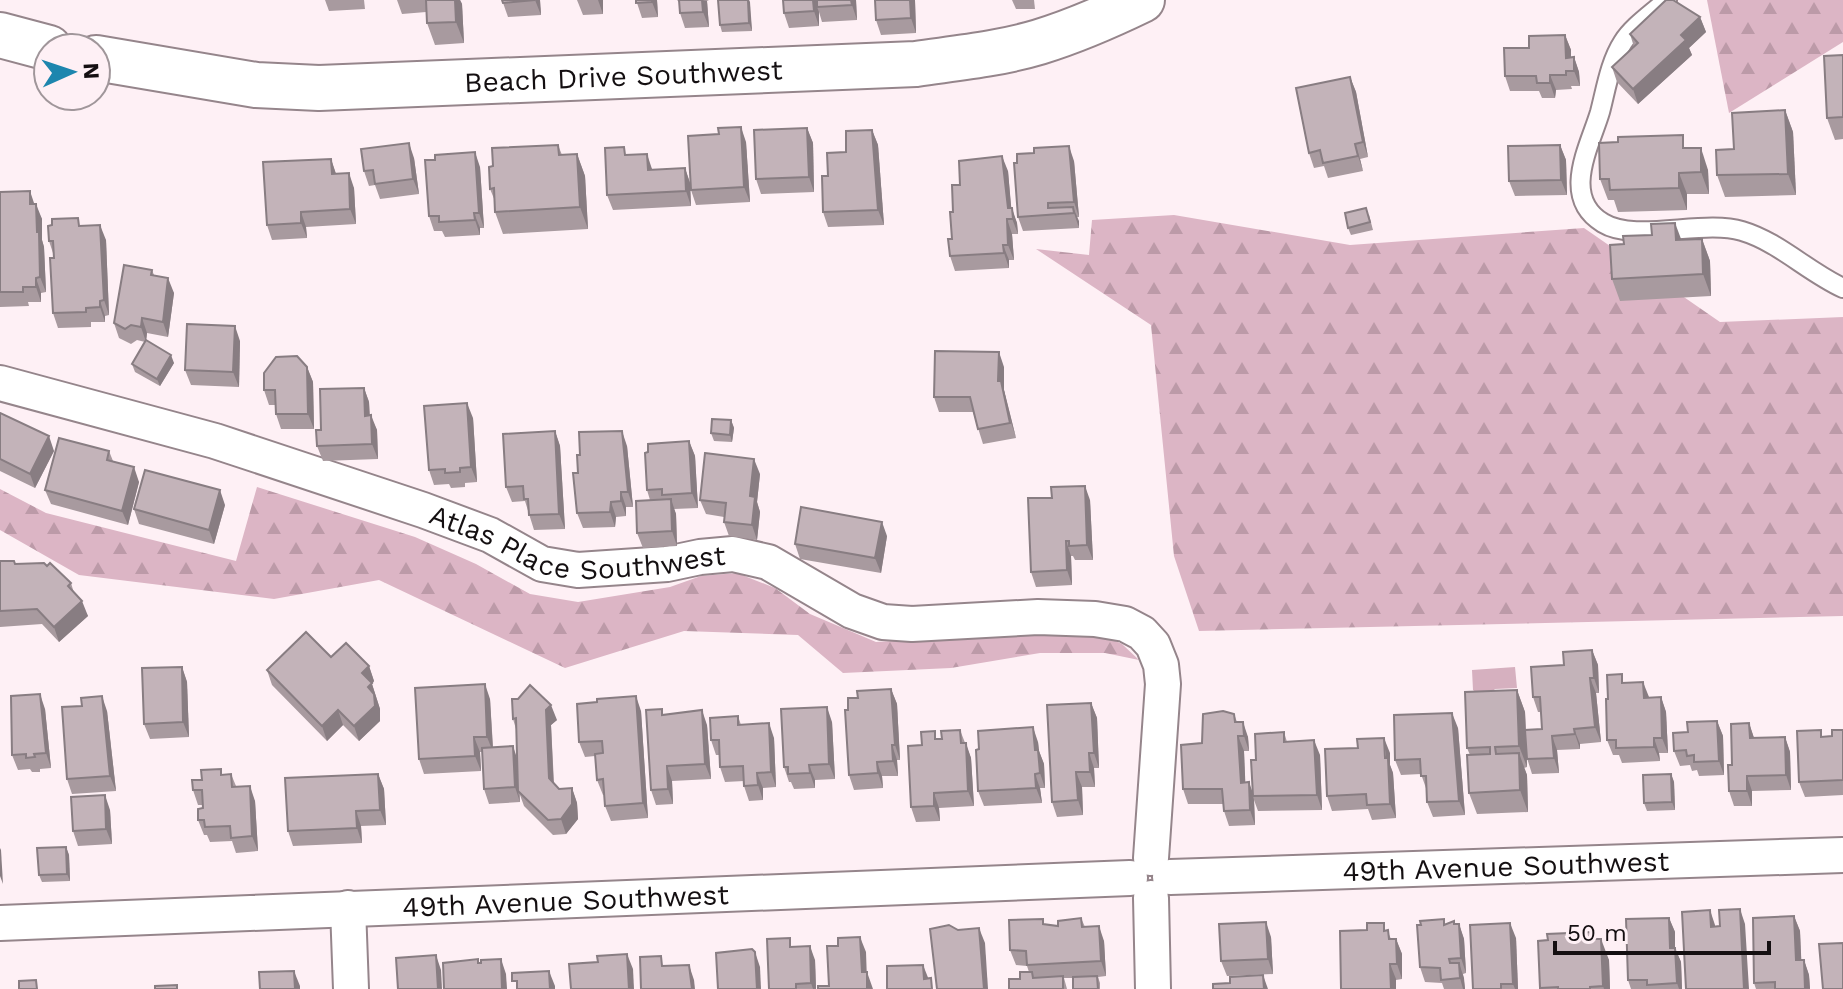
<svg xmlns="http://www.w3.org/2000/svg" width="1843" height="989" font-family="'Work Sans',sans-serif">
	<style>
		.forest { fill: url(#forest-firs) }
		.water { fill: #d6b0bf }
		.lines { fill: none; stroke-linecap: round; stroke-linejoin: round }
		.service-casing { stroke: #95858b; stroke-width: 22 }
		.minor-casing { stroke: #95858b; stroke-width: 38 }
		.secondary-casing { stroke: #95858b; stroke-width: 48 }
		.service { stroke: #fff; stroke-width: 18 }
		.minor { stroke: #fff; stroke-width: 34 }
		.secondary { stroke: #fff; stroke-width: 44 }
		.wall { fill: #a89a9f }
		.shaded-wall { fill: #887d82 }
		.building { fill: #c3b3b9; stroke: #887d82; stroke-width: 2 }
		.labels { text-anchor: middle; dominant-baseline: central; stroke-width: 7; stroke-linejoin: round; paint-order: stroke }
		.street-label { font-size: 28px; fill: #140f11; stroke: #fef0f5 }
	</style>
	<defs>
		<pattern id="forest-firs" width="22" height="20" patternUnits="userSpaceOnUse" patternTransform="scale(2)"><rect width="22" height="20" fill="#dcb5c5"/><path d="M5 1l3.5 6h-7zM16 11l3.5 6h-7z" fill="#bc9aa8"/></pattern>
	</defs>
	<rect width="100%" height="100%" fill="#fef0f5"/>
	<g class="forest">
		<polygon points="1707,0 1843,0 1843,42 1729,113"/>
		<polygon points="1174,215 1350,245 1584,228 1720,322 1843,317 1843,616 1199,631 1174,556 1151,325 1036,249 1089,255 1092,220"/>
		<polygon points="257,487 415,537 476,564 530,594 578,602 670,587 701,576 737,573 775,588 810,614 876,642 1031,632 1100,634 1122,644 1139,660 1105,653 1040,653 951,668 843,673 798,635 684,631 565,668 379,580 274,599 79,575 0,530 0,489 46,513 236,561"/>
	</g>
	<polygon class="water" points="1515,667 1517,688 1495,689 1484,699 1473,690 1472,670"/>
	<g class="lines">
		<defs>
			<path id="service" d="M1667,0C1653,13 1633,26 1623,42C1610,62 1606,89 1600,112C1590,146 1560,197 1603,223C1635,243 1704,219 1742,231C1779,242 1808,272 1843,288"/>
			<g id="minor">
				<path id="s1" d="M0,383L215,441L423,510L490,535L542,564L578,570L667,564L700,557L733,554L768,562L852,611L883,622L912,624L1038,617L1095,619L1125,624L1142,633L1153,645L1161,665L1163,684L1151,858"/>
				<path id="s2" d="M1170,877L1843,855"/>
				<polyline points="1151,898 1153,989"/>
				<polyline points="348,908 351,989"/>
				<path id="s3" d="M0,923L1130,878"/>
			</g>
			<g id="secondary">
				<polyline points="0,35 49,48"/>
				<path id="s4" d="M96,58L256,85L319,88L916,64C957,58 999,54 1039,42C1075,31 1109,16 1142,0"/>
			</g>
		</defs>
		<use href="#service" class="service-casing"/>
		<use href="#minor" class="minor-casing"/>
		<use href="#secondary" class="secondary-casing"/>
		<use href="#service" class="service"/>
		<use href="#minor" class="minor"/>
		<use href="#secondary" class="secondary"/>
	</g>
	<g class="wall">
		<polygon points="325,0 364,0 365,9 329,11"/>
		<polygon points="397,0 460,0 462,4 464,43 435,45 427,23 426,12 402,14"/>
		<polygon points="502,0 540,0 541,15 508,17"/>
		<polygon points="577,0 603,0 603,14 583,15"/>
		<polygon points="636,0 657,0 658,17 642,18"/>
		<polygon points="677,0 709,0 707,1 709,27 685,28 680,13 679,2"/>
		<polygon points="718,0 749,0 752,31 722,32 720,25"/>
		<polygon points="783,0 856,0 857,20 822,22 819,12 819,26 789,28 784,13"/>
		<polygon points="915,0 916,33 881,35 876,20"/>
		<polygon points="1012,0 1034,0 1035,9 1016,9"/>
		<polygon points="1700,17 1706,32 1689,48 1692,55 1638,104 1617,82 1612,67 1634,47 1630,34"/>
		<polygon points="1565,35 1571,50 1571,57 1574,57 1579,72 1580,86 1571,86 1572,89 1556,90 1555,98 1542,98 1539,91 1510,91 1505,76 1529,48"/>
		<polygon points="1843,55 1843,139 1835,140 1827,118"/>
		<polygon points="1350,77 1356,92 1368,157 1360,159 1363,171 1328,178 1324,166 1314,168 1309,153"/>
		<polygon points="1785,110 1793,132 1796,195 1725,197 1717,175 1734,149"/>
		<polygon points="807,128 813,143 814,192 761,194 756,179"/>
		<polygon points="872,130 878,145 884,225 828,227 823,212 828,176 846,152"/>
		<polygon points="746,142 750,202 696,205 691,190"/>
		<polygon points="558,145 562,155 577,154 585,176 588,229 503,234 495,212 495,201 490,189 493,166"/>
		<polygon points="1560,145 1566,160 1567,195 1515,196 1509,181"/>
		<polygon points="1688,148 1708,170 1709,194 1687,194 1687,210 1618,212 1614,200 1608,200 1600,179"/>
		<polygon points="627,155 652,169 652,170 685,168 690,183 691,206 613,210 607,195"/>
		<polygon points="414,158 419,194 380,199 375,185 369,186 364,171"/>
		<polygon points="331,159 336,174 354,188 356,224 306,227 307,238 272,240 267,225"/>
		<polygon points="1074,161 1079,217 1077,217 1079,228 1023,231 1018,217"/>
		<polygon points="480,167 484,228 480,228 480,235 445,237 442,231 434,231 429,216"/>
		<polygon points="1008,171 1011,208 1017,223 1018,234 1012,234 1014,260 1009,260 1009,268 955,271 950,256 952,239 953,212 960,185"/>
		<polygon points="0,192 34,204 42,219 42,240 44,247 46,292 41,293 41,302 28,302 29,306 0,307"/>
		<polygon points="1369,215 1373,230 1351,235 1348,228"/>
		<polygon points="81,226 106,240 109,315 105,316 105,322 91,322 91,327 58,328 53,313 53,253 49,241"/>
		<polygon points="1702,239 1710,261 1711,296 1620,301 1612,279 1682,240"/>
		<polygon points="152,270 154,275 174,293 168,337 147,333 146,341 174,363 160,386 135,372 132,364 145,342 137,340 131,344 119,338 114,323"/>
		<polygon points="240,341 239,387 191,385 185,370"/>
		<polygon points="307,367 313,382 314,429 281,429 276,414 276,405 269,405 264,390"/>
		<polygon points="1004,367 1004,390 1016,438 983,444 973,412 939,412 934,397"/>
		<polygon points="364,388 369,402 370,416 377,430 378,459 323,461 317,446 321,430"/>
		<polygon points="0,413 54,451 35,488 0,471"/>
		<polygon points="473,418 477,482 465,483 465,487 451,488 449,484 434,485 429,470"/>
		<polygon points="731,420 734,428 732,442 714,441 711,433"/>
		<polygon points="555,431 560,446 565,529 534,530 525,501 512,502 506,487"/>
		<polygon points="689,441 695,456 698,508 674,509 676,514 677,546 643,548 637,533 650,500 647,490 648,452"/>
		<polygon points="627,446 633,507 626,507 626,516 616,517 615,527 583,528 577,513 578,473"/>
		<polygon points="109,451 113,461 139,482 128,525 51,504 45,490"/>
		<polygon points="760,474 757,502 760,512 757,540 729,536 724,522 724,517 706,514 700,500"/>
		<polygon points="1090,500 1093,560 1075,560 1073,556 1071,556 1072,585 1036,587 1031,572"/>
		<polygon points="225,505 214,544 139,524 134,509"/>
		<polygon points="887,536 881,573 800,559 795,544"/>
		<polygon points="0,561 14,561 16,564 71,583 74,593 88,616 59,642 42,624 0,627"/>
		<polygon points="1592,650 1598,665 1599,693 1596,693 1601,742 1580,744 1580,749 1557,750 1559,773 1532,774 1527,758 1527,767 1524,768 1527,775 1528,812 1477,814 1469,793 1470,755 1467,748 1517,690 1525,712 1526,729 1542,729 1541,712 1538,712 1533,697 1564,665"/>
		<polygon points="331,657 369,666 374,681 372,684 380,709 380,721 359,741 343,725 327,741 272,685 267,670"/>
		<polygon points="182,667 187,682 189,737 150,739 144,724"/>
		<polygon points="1625,682 1649,698 1661,697 1666,712 1668,753 1659,753 1660,761 1622,763 1619,755 1613,755 1607,740 1608,699"/>
		<polygon points="891,689 897,704 900,760 897,760 898,776 882,776 883,788 854,790 849,775 848,710 858,698"/>
		<polygon points="490,699 493,747 517,759 516,729 513,719 557,720 551,725 554,783 559,789 572,788 577,803 578,819 566,834 553,835 524,806 520,795 520,802 489,804 484,789 482,752 480,752 481,771 424,774 419,759"/>
		<polygon points="1091,703 1097,718 1099,768 1094,768 1095,787 1082,787 1083,815 1057,817 1052,802"/>
		<polygon points="45,709 51,768 40,769 40,772 32,772 30,769 18,770 12,755"/>
		<polygon points="107,711 116,791 72,794 67,779"/>
		<polygon points="641,711 648,818 611,821 605,806 604,795 603,795 597,780 595,756 585,757 579,742"/>
		<polygon points="1234,714 1237,722 1248,737 1249,751 1244,751 1245,782 1253,793 1256,760 1284,732 1287,742 1320,755 1322,810 1258,811 1254,800 1255,825 1229,826 1224,811 1223,804 1188,804 1183,789 1202,743"/>
		<polygon points="664,715 707,725 711,779 672,781 673,804 656,805 651,790"/>
		<polygon points="738,716 741,725 774,738 776,787 763,788 763,800 749,801 744,786 744,781 725,782 720,767 719,755 716,755 711,740"/>
		<polygon points="1717,721 1723,736 1724,775 1699,776 1697,770 1692,771 1690,765 1680,766 1674,751 1688,732"/>
		<polygon points="832,722 835,779 815,780 815,788 794,789 791,782 789,782 784,767"/>
		<polygon points="1749,723 1754,738 1785,737 1790,752 1791,790 1752,791 1752,806 1734,806 1729,791 1732,765"/>
		<polygon points="1458,728 1465,815 1433,817 1427,802 1427,791 1421,774 1401,775 1395,760"/>
		<polygon points="960,730 971,758 974,806 939,808 940,821 916,822 911,807 922,745 938,739 942,739"/>
		<polygon points="1843,730 1843,795 1805,797 1799,782 1823,736 1832,736"/>
		<polygon points="1038,742 1039,751 1044,764 1045,788 1040,788 1042,803 984,806 978,791"/>
		<polygon points="1390,753 1390,765 1393,773 1396,818 1372,820 1368,809 1332,811 1327,796"/>
		<polygon points="231,774 236,786 255,801 258,851 236,853 232,841 210,842 207,835 204,835 198,820 203,808 203,805 198,805 193,790 202,780 223,775"/>
		<polygon points="378,774 384,789 386,825 361,826 362,843 293,846 288,831"/>
		<polygon points="1671,774 1674,782 1675,810 1647,811 1644,803"/>
		<polygon points="110,810 112,844 78,846 73,831"/>
		<polygon points="66,847 69,855 70,881 42,882 39,875"/>
		<polygon points="1794,916 1800,931 1801,960 1804,960 1809,975 1810,989 1756,989 1754,983"/>
		<polygon points="1081,918 1085,927 1104,941 1106,976 1098,977 1100,983 1100,989 1073,989 1073,978 1064,978 1067,989 1009,989 1029,972 1027,966 1016,965 1010,950 1045,924 1058,926"/>
		<polygon points="1669,918 1675,932 1675,948 1681,962 1682,989 1631,989 1628,980"/>
		<polygon points="1444,919 1445,924 1454,921 1455,924 1459,924 1464,939 1466,973 1463,974 1465,989 1444,989 1442,983 1425,982 1420,967 1421,925"/>
		<polygon points="1387,930 1391,939 1396,939 1402,954 1402,979 1341,989"/>
		<polygon points="1592,932 1594,939 1609,960 1610,989 1541,989 1538,941 1548,940"/>
		<polygon points="1271,937 1273,974 1227,976 1221,961"/>
		<polygon points="1516,938 1518,989 1473,989"/>
		<polygon points="793,946 815,960 816,989 769,989"/>
	</g>
	<g class="shaded-wall">
		<polygon points="455,0 460,0 462,4 464,43 456,22"/>
		<polygon points="535,0 540,0 541,15"/>
		<polygon points="598,0 603,0 603,14"/>
		<polygon points="652,0 657,0 658,17 652,2"/>
		<polygon points="702,0 707,1 709,27 703,12"/>
		<polygon points="748,0 749,0 750,2 752,31 749,23"/>
		<polygon points="813,0 818,0 817,7 819,12 819,26 814,11"/>
		<polygon points="851,0 856,0 857,20 852,5"/>
		<polygon points="910,0 915,0 916,33 911,18"/>
		<polygon points="1700,17 1706,32 1689,48 1692,55 1638,104 1633,89 1681,35"/>
		<polygon points="1565,35 1571,50 1571,72 1566,58"/>
		<polygon points="1574,57 1579,72 1580,86 1574,71"/>
		<polygon points="1550,75 1556,90 1555,98 1550,83"/>
		<polygon points="1350,77 1356,92 1368,157 1363,142"/>
		<polygon points="1785,110 1793,132 1796,195 1788,174"/>
		<polygon points="741,127 746,142 750,202 744,187"/>
		<polygon points="807,128 813,143 814,192 809,177"/>
		<polygon points="872,130 878,145 884,225 878,210"/>
		<polygon points="409,143 414,158 419,194 413,179"/>
		<polygon points="1355,144 1360,159 1363,171 1358,156"/>
		<polygon points="1560,145 1566,160 1567,195 1561,180"/>
		<polygon points="1069,146 1074,161 1079,217 1074,202"/>
		<polygon points="1701,148 1708,170 1709,194 1701,172"/>
		<polygon points="475,152 480,167 484,228 479,213"/>
		<polygon points="577,154 585,176 588,229 580,207"/>
		<polygon points="647,154 652,169 653,185 648,170"/>
		<polygon points="1002,156 1008,171 1012,216 1012,208 1017,223 1018,234 1008,208"/>
		<polygon points="331,159 336,174 332,174"/>
		<polygon points="685,168 690,183 691,206 686,191"/>
		<polygon points="349,173 354,188 356,224 350,209"/>
		<polygon points="1679,173 1687,194 1687,210 1679,188"/>
		<polygon points="30,191 35,206 30,204"/>
		<polygon points="36,204 42,219 42,240 44,247 46,292 40,277 37,232"/>
		<polygon points="1073,207 1079,221 1079,228 1074,213"/>
		<polygon points="301,212 306,227 307,238 301,223"/>
		<polygon points="474,213 480,228 480,235 475,220"/>
		<polygon points="1007,219 1012,234 1014,260 1008,245"/>
		<polygon points="1675,223 1683,244 1676,240"/>
		<polygon points="100,225 106,240 109,315 104,300"/>
		<polygon points="1702,239 1710,261 1711,296 1703,274"/>
		<polygon points="1003,245 1009,260 1009,268 1004,253"/>
		<polygon points="36,278 41,293 41,302 36,287"/>
		<polygon points="168,278 174,293 168,337 163,322"/>
		<polygon points="100,301 105,316 105,322 100,307"/>
		<polygon points="142,318 147,333 146,342 141,327"/>
		<polygon points="235,326 240,341 239,387 233,372"/>
		<polygon points="999,352 1004,367 1004,390 1016,438 998,381"/>
		<polygon points="171,355 174,363 160,386 157,379"/>
		<polygon points="307,367 313,382 314,429 308,414"/>
		<polygon points="364,388 369,402 370,431 365,416"/>
		<polygon points="467,403 473,418 477,482 471,467"/>
		<polygon points="371,415 377,430 378,459 372,444"/>
		<polygon points="731,420 734,428 732,442 730,435"/>
		<polygon points="555,431 560,446 565,529 559,514"/>
		<polygon points="622,431 627,446 633,507 628,492"/>
		<polygon points="49,436 54,451 35,488 30,474"/>
		<polygon points="689,441 695,456 698,508 692,493"/>
		<polygon points="754,459 760,474 757,502 760,512 757,540 752,525 750,496"/>
		<polygon points="134,467 139,482 128,525 122,511"/>
		<polygon points="1085,486 1090,500 1093,560 1087,545"/>
		<polygon points="220,490 225,505 214,544 209,530"/>
		<polygon points="621,492 626,507 626,516 621,501"/>
		<polygon points="671,499 676,514 677,546 672,531"/>
		<polygon points="611,502 616,517 615,527 610,512"/>
		<polygon points="882,522 887,536 881,573 875,558"/>
		<polygon points="1066,541 1071,556 1072,585 1067,570"/>
		<polygon points="82,601 88,616 59,642 54,627"/>
		<polygon points="1592,650 1598,665 1599,693 1594,678"/>
		<polygon points="369,666 374,681 372,684 380,709 380,721 359,741 354,726 362,673"/>
		<polygon points="182,667 187,682 189,737 183,722"/>
		<polygon points="1590,678 1596,693 1601,742 1595,727"/>
		<polygon points="1643,682 1649,697 1649,713 1644,698"/>
		<polygon points="485,684 490,699 493,752 487,737"/>
		<polygon points="891,689 897,704 900,760 895,745"/>
		<polygon points="1517,690 1525,712 1527,767 1519,746"/>
		<polygon points="40,694 45,709 51,768 46,753"/>
		<polygon points="102,696 107,711 116,791 110,776"/>
		<polygon points="636,696 641,711 648,818 643,803"/>
		<polygon points="1661,697 1666,712 1668,753 1662,738"/>
		<polygon points="1091,703 1097,718 1099,768 1094,753"/>
		<polygon points="551,705 557,720 551,725 554,793 549,778 546,710"/>
		<polygon points="827,707 832,722 835,779 829,764"/>
		<polygon points="338,710 343,725 327,741 322,726"/>
		<polygon points="702,710 707,725 711,779 705,764"/>
		<polygon points="1452,713 1458,728 1465,815 1459,801"/>
		<polygon points="1717,721 1723,736 1724,775 1719,761"/>
		<polygon points="1243,722 1248,737 1249,751 1244,736"/>
		<polygon points="769,723 774,738 776,787 771,772"/>
		<polygon points="1749,723 1754,738 1750,738"/>
		<polygon points="1033,727 1038,742 1039,751 1044,764 1045,788 1040,773 1035,750"/>
		<polygon points="1574,729 1580,744 1580,749 1575,734"/>
		<polygon points="1238,736 1244,751 1246,798 1241,783"/>
		<polygon points="1552,736 1557,750 1559,773 1554,758"/>
		<polygon points="474,737 480,752 481,771 475,756"/>
		<polygon points="1785,737 1790,752 1791,790 1786,775"/>
		<polygon points="1384,738 1390,753 1390,765 1393,773 1396,818 1390,804"/>
		<polygon points="1654,738 1659,753 1660,761 1654,747"/>
		<polygon points="1314,740 1320,755 1322,810 1317,795"/>
		<polygon points="966,743 971,758 974,806 968,791"/>
		<polygon points="892,745 897,760 898,776 893,761"/>
		<polygon points="513,746 518,761 518,791 520,802 515,787"/>
		<polygon points="1089,753 1094,768 1095,787 1090,772"/>
		<polygon points="1519,753 1527,775 1528,812 1520,790"/>
		<polygon points="877,762 882,776 883,788 878,773"/>
		<polygon points="809,765 815,780 815,788 810,773"/>
		<polygon points="667,766 672,781 673,804 668,789"/>
		<polygon points="1076,772 1082,787 1083,815 1078,800"/>
		<polygon points="757,773 763,788 763,800 758,785"/>
		<polygon points="378,774 384,789 386,825 380,810"/>
		<polygon points="1035,774 1040,788 1042,803 1036,788"/>
		<polygon points="1671,774 1674,782 1675,810 1672,802"/>
		<polygon points="1747,776 1752,791 1752,806 1747,791"/>
		<polygon points="1249,782 1254,796 1253,796 1254,800 1255,825 1250,810"/>
		<polygon points="250,786 255,801 258,851 252,836"/>
		<polygon points="572,788 577,803 578,819 566,834 561,819"/>
		<polygon points="934,793 939,808 940,821 934,806"/>
		<polygon points="105,795 110,810 112,844 106,829"/>
		<polygon points="356,811 361,826 362,843 357,828"/>
		<polygon points="66,847 69,855 70,881 67,874"/>
		<polygon points="0,848 1,850 3,884 0,876"/>
		<polygon points="1740,909 1745,924 1749,989 1744,989"/>
		<polygon points="1710,910 1715,925 1716,942 1711,927"/>
		<polygon points="1794,916 1800,931 1802,975 1796,960"/>
		<polygon points="1669,918 1675,932 1675,948 1681,962 1682,989 1679,989 1677,983 1670,948"/>
		<polygon points="1266,922 1271,937 1273,974 1268,959"/>
		<polygon points="1510,923 1516,938 1518,989 1515,989 1513,984"/>
		<polygon points="1459,924 1464,939 1466,973 1461,958"/>
		<polygon points="1099,926 1104,941 1106,976 1101,961"/>
		<polygon points="979,928 985,943 988,989 984,989"/>
		<polygon points="860,937 866,952 867,981 867,972 873,989 867,989 862,972"/>
		<polygon points="1396,939 1402,954 1402,979 1397,964"/>
		<polygon points="1601,939 1609,960 1610,989 1604,989 1603,986"/>
		<polygon points="810,946 815,960 816,989 813,989 811,983"/>
		<polygon points="755,952 760,967 761,989 757,989"/>
		<polygon points="627,954 633,969 634,989 629,989"/>
		<polygon points="436,955 441,970 442,989 438,989"/>
		<polygon points="501,959 506,974 507,989 502,989"/>
		<polygon points="1804,960 1809,975 1810,989 1805,989"/>
		<polygon points="1459,963 1464,978 1465,989 1463,989 1460,978"/>
		<polygon points="1390,964 1396,979 1396,989 1391,989"/>
		<polygon points="689,965 694,980 695,989 692,989"/>
		<polygon points="923,965 929,980 924,979"/>
		<polygon points="294,971 300,986 300,989 295,989"/>
		<polygon points="549,971 555,986 555,989 550,989"/>
		<polygon points="1263,975 1268,989 1264,989"/>
	</g>
	<g class="building">
		<polygon points="426,0 455,0 456,22 427,23"/>
		<polygon points="502,0 535,0 503,3"/>
		<polygon points="636,0 652,0 652,2 636,3"/>
		<polygon points="679,0 702,0 703,12 680,13"/>
		<polygon points="718,0 748,0 749,23 720,25"/>
		<polygon points="783,0 813,0 814,11 784,13"/>
		<polygon points="817,0 851,0 852,5 817,7"/>
		<polygon points="875,0 910,0 911,18 876,20"/>
		<polygon points="1666,0 1673,0 1700,17 1681,35 1686,40 1633,89 1612,67 1638,43 1630,34"/>
		<polygon points="1565,35 1566,58 1574,57 1574,71 1566,71 1566,75 1550,75 1550,83 1537,83 1536,76 1505,76 1504,48 1529,48 1529,36"/>
		<polygon points="1843,55 1843,117 1827,118 1824,56"/>
		<polygon points="1350,77 1363,142 1355,144 1358,156 1323,163 1320,150 1309,153 1296,88"/>
		<polygon points="1785,110 1788,174 1717,175 1716,150 1734,149 1732,113"/>
		<polygon points="741,127 744,187 691,190 688,136 719,134 718,128"/>
		<polygon points="807,128 809,177 756,179 754,130"/>
		<polygon points="872,130 878,210 823,212 822,176 828,176 827,153 846,152 846,131"/>
		<polygon points="1683,135 1683,148 1701,148 1701,172 1679,173 1679,188 1610,190 1609,179 1600,179 1599,143 1618,142 1618,137"/>
		<polygon points="409,143 413,179 375,184 373,170 364,171 361,149"/>
		<polygon points="558,145 559,155 577,154 580,207 495,212 494,188 490,189 489,167 493,166 492,148"/>
		<polygon points="1560,145 1561,180 1509,181 1508,146"/>
		<polygon points="1069,146 1074,202 1048,203 1048,208 1073,207 1074,213 1018,217 1014,163 1017,163 1017,154 1034,153 1034,148"/>
		<polygon points="624,147 625,155 647,154 648,170 685,168 686,191 607,195 605,148"/>
		<polygon points="475,152 479,213 474,213 475,220 439,222 439,216 429,216 425,160 435,160 435,155"/>
		<polygon points="1002,156 1008,208 1012,208 1013,219 1007,219 1008,245 1003,245 1004,253 950,256 948,239 952,239 950,212 953,212 952,185 960,185 959,161"/>
		<polygon points="331,159 332,174 349,173 350,209 301,212 301,223 267,225 263,162"/>
		<polygon points="30,191 30,204 36,204 37,232 39,232 40,277 36,278 36,287 23,287 23,292 0,292 0,192"/>
		<polygon points="1366,208 1370,222 1348,228 1345,213"/>
		<polygon points="78,218 79,226 100,225 104,300 100,301 100,307 86,308 86,312 53,313 50,258 54,258 53,241 49,241 48,226 52,225 52,219"/>
		<polygon points="1675,223 1676,240 1702,239 1703,274 1612,279 1610,245 1624,244 1623,236 1652,235 1651,224"/>
		<polygon points="124,265 152,270 151,275 168,278 163,322 142,318 141,327 131,325 125,329 114,323"/>
		<polygon points="187,324 235,326 233,372 185,370"/>
		<polygon points="146,340 171,355 157,379 132,364"/>
		<polygon points="935,351 999,352 998,381 1001,381 1010,423 978,429 970,397 934,397"/>
		<polygon points="297,356 307,367 308,414 276,414 275,390 264,390 264,373 276,357"/>
		<polygon points="364,388 365,416 371,415 372,444 317,446 316,430 321,430 320,389"/>
		<polygon points="467,403 471,467 460,468 460,472 445,473 445,469 429,470 424,406"/>
		<polygon points="0,413 49,436 30,474 0,459"/>
		<polygon points="712,419 731,420 730,435 711,433"/>
		<polygon points="555,431 559,514 529,515 528,499 524,499 523,486 506,487 503,434"/>
		<polygon points="622,431 628,492 621,492 621,501 611,502 610,512 577,513 573,473 578,473 577,455 580,455 579,432"/>
		<polygon points="59,438 109,451 107,460 134,467 122,511 45,490"/>
		<polygon points="689,441 692,493 662,495 662,489 647,490 645,453 648,452 648,444"/>
		<polygon points="705,453 754,459 750,496 755,497 752,525 724,522 726,503 700,500"/>
		<polygon points="145,470 220,490 209,530 134,509"/>
		<polygon points="1085,486 1087,545 1069,546 1069,541 1066,541 1067,570 1031,572 1028,498 1052,498 1051,487"/>
		<polygon points="671,499 672,531 637,533 636,501"/>
		<polygon points="801,507 882,522 875,558 795,544"/>
		<polygon points="0,561 14,561 15,564 44,563 47,566 50,563 71,583 68,586 82,601 54,627 37,609 0,611"/>
		<polygon points="306,632 331,657 346,643 369,666 362,673 372,683 368,687 374,694 375,706 354,726 338,710 322,726 267,670"/>
		<polygon points="1592,650 1594,678 1590,678 1595,727 1574,729 1575,734 1552,736 1554,758 1527,759 1525,730 1542,729 1540,697 1533,697 1531,667 1564,665 1563,652"/>
		<polygon points="182,667 183,722 144,724 142,668"/>
		<polygon points="1622,674 1622,683 1643,682 1644,698 1661,697 1662,738 1654,738 1654,747 1616,748 1616,740 1607,740 1606,699 1608,699 1607,675"/>
		<polygon points="485,684 487,737 474,737 475,756 419,759 415,688"/>
		<polygon points="530,685 551,705 546,710 549,778 559,789 572,788 572,804 561,819 548,820 518,791 516,718 513,719 512,699 518,699"/>
		<polygon points="891,689 895,745 892,745 893,761 877,762 878,773 849,775 845,710 848,710 848,698 858,698 857,691"/>
		<polygon points="1517,690 1519,746 1495,747 1496,754 1519,753 1520,790 1469,793 1467,755 1490,754 1490,747 1467,748 1465,692"/>
		<polygon points="40,694 46,753 34,754 35,757 26,758 26,754 12,755 11,696"/>
		<polygon points="102,696 110,776 67,779 62,707 82,706 81,698"/>
		<polygon points="636,696 643,803 605,806 603,779 597,780 595,754 603,753 602,741 579,742 577,704 597,702 597,699"/>
		<polygon points="1091,703 1094,753 1089,753 1090,772 1076,772 1078,800 1052,802 1047,705"/>
		<polygon points="827,707 829,764 809,765 810,773 788,774 788,767 784,767 781,709"/>
		<polygon points="662,709 662,715 702,710 705,764 667,766 668,789 651,790 646,710"/>
		<polygon points="1223,711 1234,714 1235,722 1243,722 1244,736 1238,736 1241,783 1249,782 1250,810 1224,811 1222,789 1183,789 1181,745 1202,743 1203,714"/>
		<polygon points="1452,713 1459,801 1427,802 1426,776 1421,776 1420,759 1395,760 1394,715"/>
		<polygon points="738,716 738,725 769,723 771,772 757,773 758,785 744,786 743,766 720,767 719,740 711,740 710,718"/>
		<polygon points="1717,721 1719,761 1694,762 1694,755 1687,756 1686,750 1674,751 1673,733 1688,732 1687,722"/>
		<polygon points="1749,723 1750,738 1785,737 1786,775 1747,776 1747,791 1729,791 1728,765 1732,765 1731,724"/>
		<polygon points="1033,727 1035,750 1038,750 1040,773 1035,774 1036,788 978,791 976,750 979,749 978,731"/>
		<polygon points="960,730 961,743 966,743 968,791 934,793 934,806 911,807 908,746 922,745 921,732 935,731 935,739 942,739 941,731"/>
		<polygon points="1821,730 1821,737 1832,736 1832,730 1843,730 1843,780 1799,782 1797,731"/>
		<polygon points="1284,732 1284,742 1314,740 1317,795 1253,796 1251,760 1256,760 1255,734"/>
		<polygon points="1384,738 1385,758 1388,758 1390,804 1367,805 1366,794 1327,796 1325,749 1358,748 1357,739"/>
		<polygon points="513,746 515,787 484,789 482,748"/>
		<polygon points="221,769 221,775 231,774 232,787 250,786 252,836 231,838 230,826 205,827 204,820 198,820 198,809 203,808 202,790 193,790 192,780 202,780 201,770"/>
		<polygon points="378,774 380,810 356,811 357,828 288,831 285,778"/>
		<polygon points="1671,774 1672,802 1644,803 1643,775"/>
		<polygon points="105,795 106,829 73,831 71,797"/>
		<polygon points="66,847 67,874 39,875 37,848"/>
		<polygon points="1740,909 1744,989 1686,989 1682,912 1710,910 1711,927 1720,926 1719,910"/>
		<polygon points="1794,916 1796,960 1804,960 1805,989 1775,989 1775,982 1754,983 1753,918"/>
		<polygon points="1081,918 1082,927 1099,926 1101,961 1027,965 1026,951 1010,950 1009,920 1043,919 1043,924 1058,926 1058,921"/>
		<polygon points="1669,918 1670,948 1675,948 1677,983 1647,985 1647,980 1628,980 1626,919"/>
		<polygon points="1444,919 1444,925 1454,921 1454,924 1459,924 1461,958 1449,959 1450,963 1459,963 1460,978 1441,980 1440,968 1420,967 1417,925 1421,925 1420,921"/>
		<polygon points="1266,922 1268,959 1221,961 1219,924"/>
		<polygon points="1367,923 1384,923 1384,931 1388,930 1389,939 1396,939 1397,964 1390,964 1391,989 1341,989 1340,931 1367,930"/>
		<polygon points="1510,923 1513,984 1501,984 1501,989 1473,989 1470,925"/>
		<polygon points="949,925 958,930 979,928 984,989 937,989 930,929"/>
		<polygon points="1592,932 1592,939 1601,939 1603,986 1590,987 1590,989 1558,989 1558,987 1540,988 1538,941 1548,940 1547,934"/>
		<polygon points="860,937 862,972 867,972 867,989 818,989 818,986 829,986 827,946 838,946 838,938"/>
		<polygon points="790,938 790,947 810,946 811,983 796,984 796,989 769,989 767,939"/>
		<polygon points="1843,943 1843,989 1823,989 1819,944"/>
		<polygon points="752,949 755,952 757,989 718,989 716,953"/>
		<polygon points="627,954 629,989 571,989 569,964 598,962 597,956"/>
		<polygon points="436,955 438,989 398,989 396,958"/>
		<polygon points="661,956 662,966 689,965 692,989 641,989 640,957"/>
		<polygon points="478,959 478,963 481,963 481,960 501,959 502,989 444,989 443,963"/>
		<polygon points="923,965 924,979 931,978 932,989 887,989 887,966"/>
		<polygon points="294,971 295,989 260,989 259,972"/>
		<polygon points="549,971 550,989 517,989 517,981 512,981 512,973"/>
		<polygon points="1020,972 1032,972 1033,978 1063,976 1063,989 1009,989 1009,979 1020,979"/>
		<polygon points="1263,975 1264,989 1213,989 1213,984 1230,983 1230,977"/>
		<polygon points="1097,976 1098,989 1073,989 1073,977"/>
		<polygon points="36,980 37,989 19,989 19,981"/>
		<polygon points="177,985 177,989 155,989 155,986"/>
	</g>
	<g class="labels">
		<g class="street-label">
			<text stroke="none"><textPath href="#s4" startOffset="530">Beach Drive Southwest</textPath></text>
			<text stroke="none"><textPath href="#s1" startOffset="604">Atlas Place Southwest</textPath></text>
			<text stroke="none"><textPath href="#s2" startOffset="336">49th Avenue Southwest</textPath></text>
			<text stroke="none"><textPath href="#s3" startOffset="566">49th Avenue Southwest</textPath></text>
		</g>
	</g>
	<g transform="translate(72 72) rotate(87)"><circle r="38" fill="#fef0f5" stroke="#a0969a" stroke-width="2"/>
	<path d="M0-6L14 30L0 20L-14 30Z" fill="#1d86ae"/>
	<text y="-12" font-size="22" font-weight="bold" text-anchor="middle" fill="#140f11">N</text>
	</g>
	<path d="M1555 941v12h214v-12" fill="none" stroke="#140f11" stroke-width="4"/>
	<text x="1567" y="941" font-size="24" fill="#140f11" stroke="#fef0f5" stroke-width="6" paint-order="stroke">50 m</text>
</svg>
